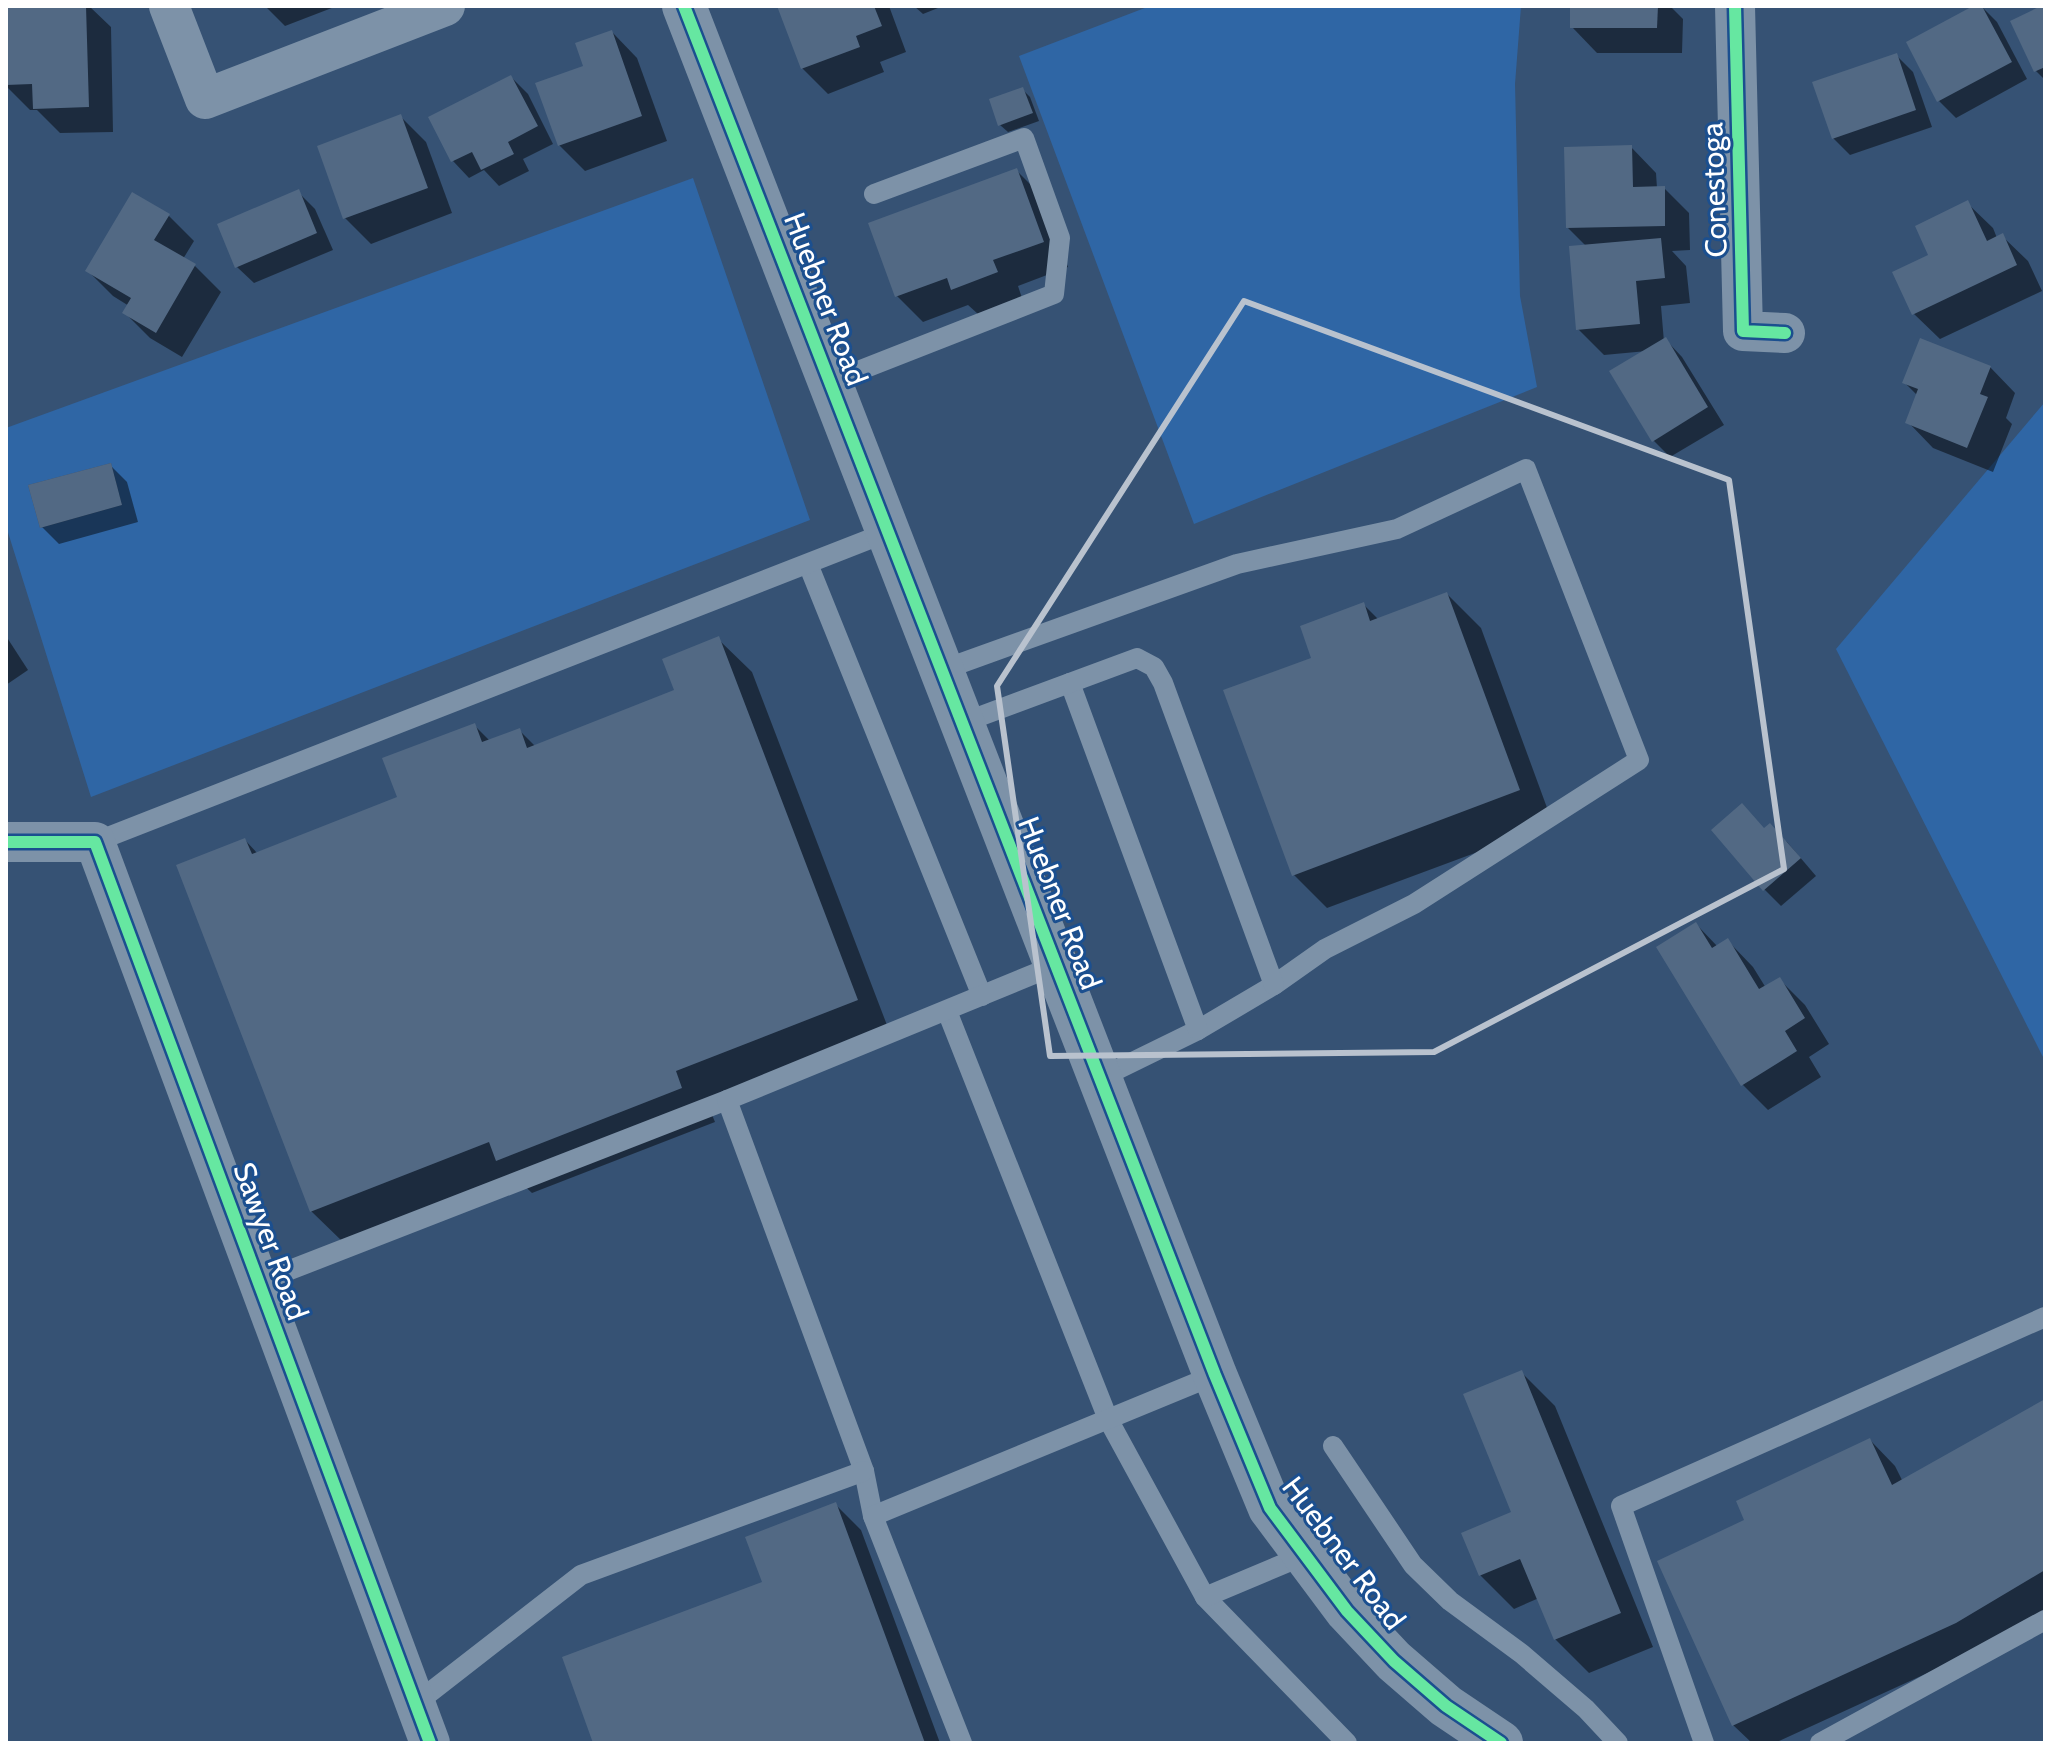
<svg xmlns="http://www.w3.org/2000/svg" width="2051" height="1749" font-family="Cabin,sans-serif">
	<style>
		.green { fill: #2f66a5; fill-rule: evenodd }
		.shadow { fill: #0007 }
		.building { fill: #526984 }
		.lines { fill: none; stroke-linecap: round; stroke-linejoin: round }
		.service { stroke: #7d92a8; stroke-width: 20 }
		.minor { stroke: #7d92a8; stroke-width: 40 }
		.tertiary { stroke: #7d92a8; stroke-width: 44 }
		.cycleway-casing { stroke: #1b4f8f; stroke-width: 17 }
		.cycleway { stroke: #66e7a1; stroke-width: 12 }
		.marked { fill: none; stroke: #b9c2ce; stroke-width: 6; stroke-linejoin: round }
		.labels { text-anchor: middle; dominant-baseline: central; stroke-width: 6; stroke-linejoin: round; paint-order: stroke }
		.street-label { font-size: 30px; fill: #fff; stroke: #1b4f8f }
	</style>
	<rect width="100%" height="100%" fill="#365274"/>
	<g class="green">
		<polygon points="1150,6 1521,6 1515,84 1520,296 1537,387 1194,524 1019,56"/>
		<path d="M693,178L810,520L91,797L6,526V428ZM111,463L122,505L40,528L28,485Z"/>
		<polygon points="2045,402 2045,1061 1836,649"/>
	</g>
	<g class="shadow">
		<polygon points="6,6 89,6 111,27 113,132 60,133 37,110 30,110 6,86"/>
		<polygon points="265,6 337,6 285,26"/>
		<polygon points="779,6 889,6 906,52 880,62 884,72 828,94 802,68"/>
		<polygon points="914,6 943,6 923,14"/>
		<polygon points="1572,6 1670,6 1683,19 1682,53 1597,53 1572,27"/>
		<polygon points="1978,6 1981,6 1997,22 2027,79 1956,118 1939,101"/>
		<polygon points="2045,7 2045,80 2036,71 2013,21"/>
		<polygon points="612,32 637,58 667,141 585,171 559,145 585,67"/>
		<polygon points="1896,55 1913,72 1932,127 1850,155 1833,138"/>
		<polygon points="511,77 528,94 553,144 523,159 529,171 499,186 484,170 469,178 453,161"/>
		<polygon points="1022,89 1030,97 1039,121 1008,132 1000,125"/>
		<polygon points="401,117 426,142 452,213 371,244 345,218"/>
		<polygon points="1631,147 1656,173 1657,188 1664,188 1689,213 1690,250 1672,251 1686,266 1690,303 1661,306 1664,342 1666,340 1682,357 1724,425 1670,457 1653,440 1647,351 1604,355 1578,329 1587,247 1568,228"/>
		<polygon points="1016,170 1042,196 1068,267 1018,286 1022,298 978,314 968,305 923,322 897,296"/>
		<polygon points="298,192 315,209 333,250 254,283 237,267"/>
		<polygon points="1967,203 1993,228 1997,238 2002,236 2028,261 2042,291 1940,339 1914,314 1931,256"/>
		<polygon points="168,215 194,241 183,259 195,266 221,292 182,357 150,338 125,313 129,306 113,296 88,271"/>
		<polygon points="1990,367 2015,393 2006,418 2012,424 1993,472 1933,448 1908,422 1918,396 1904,382"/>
		<polygon points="110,465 127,482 138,522 59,544 42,527"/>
		<polygon points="1447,594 1481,628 1553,824 1327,908 1294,875 1314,659 1363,604 1379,620"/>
		<polygon points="6,636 28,670 6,685"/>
		<polygon points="718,639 752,672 890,1033 708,1105 715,1122 532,1193 516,1178 345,1244 311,1211 245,840 258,854 400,798 474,725 490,741 519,730 536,747 677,691"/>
		<polygon points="1765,830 1787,842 1816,876 1781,906 1764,889"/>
		<polygon points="1696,924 1718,947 1728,941 1753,967 1766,988 1780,980 1805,1005 1829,1044 1809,1057 1821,1077 1768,1110 1742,1084"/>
		<polygon points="1521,1372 1555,1406 1653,1647 1589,1673 1555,1639 1539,1598 1514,1609 1480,1575 1514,1514"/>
		<polygon points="2045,1401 2045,1611 1982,1648 1775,1743 1752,1743 1733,1725 1746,1521 1870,1440 1895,1466 1903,1482"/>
		<polygon points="836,1505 861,1530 940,1743 595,1743 764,1583"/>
	</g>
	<g class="building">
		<polygon points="6,6 86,6 89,107 33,109 32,84 6,85"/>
		<polygon points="777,6 874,6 882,26 856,36 860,47 801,69"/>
		<polygon points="1570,6 1658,6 1657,28 1570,28"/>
		<polygon points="1973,6 1982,6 2012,62 1937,102 1906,42"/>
		<polygon points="2041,6 2045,6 2045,67 2034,72 2010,21"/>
		<polygon points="612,30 642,116 558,146 535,83 583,66 575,43"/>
		<polygon points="1897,53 1916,110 1832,139 1812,82"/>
		<polygon points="511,75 538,126 508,142 514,154 481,170 472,152 451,162 428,117"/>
		<polygon points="1023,87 1033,113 998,126 989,99"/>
		<polygon points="401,114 428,188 343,219 317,146"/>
		<polygon points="1632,145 1633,187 1665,186 1665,226 1566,228 1564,147"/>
		<polygon points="1017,168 1044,242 993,260 998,272 951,290 947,278 895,297 868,223"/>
		<polygon points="299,189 317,233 235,268 217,224"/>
		<polygon points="132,192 170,214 154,240 196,264 156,333 122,313 131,298 85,271"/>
		<polygon points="1968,200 1987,241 2003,233 2017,265 1912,315 1892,272 1928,255 1915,226"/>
		<polygon points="1661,238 1665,278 1636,281 1640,324 1576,330 1569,246"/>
		<polygon points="1666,337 1708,407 1652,442 1609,371"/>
		<polygon points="1920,338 1991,366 1980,394 1988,397 1967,448 1905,423 1918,389 1902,383"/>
		<polygon points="111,463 122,505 40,528 28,485"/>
		<polygon points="1447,592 1520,790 1292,876 1223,690 1311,658 1300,626 1364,602 1370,621"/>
		<polygon points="719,636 858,1000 676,1071 682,1088 496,1161 489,1142 310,1212 176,865 245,838 252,854 397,797 382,758 475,723 482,742 520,728 527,748 674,690 662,659"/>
		<polygon points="1742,803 1764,828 1770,823 1801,858 1763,891 1711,830"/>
		<polygon points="1696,922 1712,948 1728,938 1759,989 1780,977 1805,1018 1785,1031 1797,1051 1741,1086 1656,947"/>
		<polygon points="1522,1370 1621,1613 1554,1640 1520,1559 1479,1576 1461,1533 1511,1512 1463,1394"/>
		<polygon points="2045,1399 2045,1570 1956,1623 1732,1726 1657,1561 1744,1520 1736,1501 1870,1438 1892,1485"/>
		<polygon points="836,1502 925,1743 593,1743 562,1657 762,1582 745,1537"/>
	</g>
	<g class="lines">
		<g class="service">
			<polyline points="830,382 1054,294 1060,238 1024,138 874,194"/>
			<polyline points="808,564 982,996"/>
			<polyline points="942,670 1237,564 1397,529 1526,469 1639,760 1414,904 1325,949 1274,985 1198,1030 1100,1078"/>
			<polyline points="1070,683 1198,1030"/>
			<polyline points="962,723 1137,658 1154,667 1163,683 1274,985"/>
			<polyline points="95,842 888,532"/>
			<polyline points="947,1011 1108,1419 1205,1597 1347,1743"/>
			<polyline points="259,1282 727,1100"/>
			<polyline points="1333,1446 1413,1565 1450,1601 1522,1654 1586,1709 1618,1743"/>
			<polyline points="873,1516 864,1471 727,1100 1056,965"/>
			<polyline points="1205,1597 1305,1555"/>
			<polyline points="415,1704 581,1575 864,1471"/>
			<polyline points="962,1743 873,1516 1215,1375"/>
			<polyline points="1704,1743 1621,1506 2045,1317"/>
			<polyline points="1820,1743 2045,1620"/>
		</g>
		<g class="minor">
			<polyline points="169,6 205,99 445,6"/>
			<polyline points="1735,6 1743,331 1785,333"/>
			<polyline points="6,842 95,842 430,1743"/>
		</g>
		<polyline class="tertiary" points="684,6 1215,1375 1270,1508 1347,1611 1394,1661 1446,1706 1501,1743"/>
		<defs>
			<g id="cycleway">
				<polyline points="684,6 1215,1375 1270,1508 1347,1611 1394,1661 1446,1706 1501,1743"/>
				<polyline points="1735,6 1743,331 1785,333"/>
				<polyline points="6,842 95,842 430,1743"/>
			</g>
		</defs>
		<use href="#cycleway" class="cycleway-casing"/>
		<use href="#cycleway" class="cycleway"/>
	</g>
	<path class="marked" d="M1244,301L1729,480L1784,869L1434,1052L1050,1056L997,686Z"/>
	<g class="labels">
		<g class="street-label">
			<text transform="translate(1714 190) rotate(-92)">Conestoga</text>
			<text transform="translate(826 299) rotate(69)">Huebner Road</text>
			<text transform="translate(1060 903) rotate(69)">Huebner Road</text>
			<text transform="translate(271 1241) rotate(70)">Sawyer Road</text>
			<text transform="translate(1344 1553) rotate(53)">Huebner Road</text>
		</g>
	</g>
	<rect width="2051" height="1749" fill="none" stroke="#ffffff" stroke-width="16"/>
</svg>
